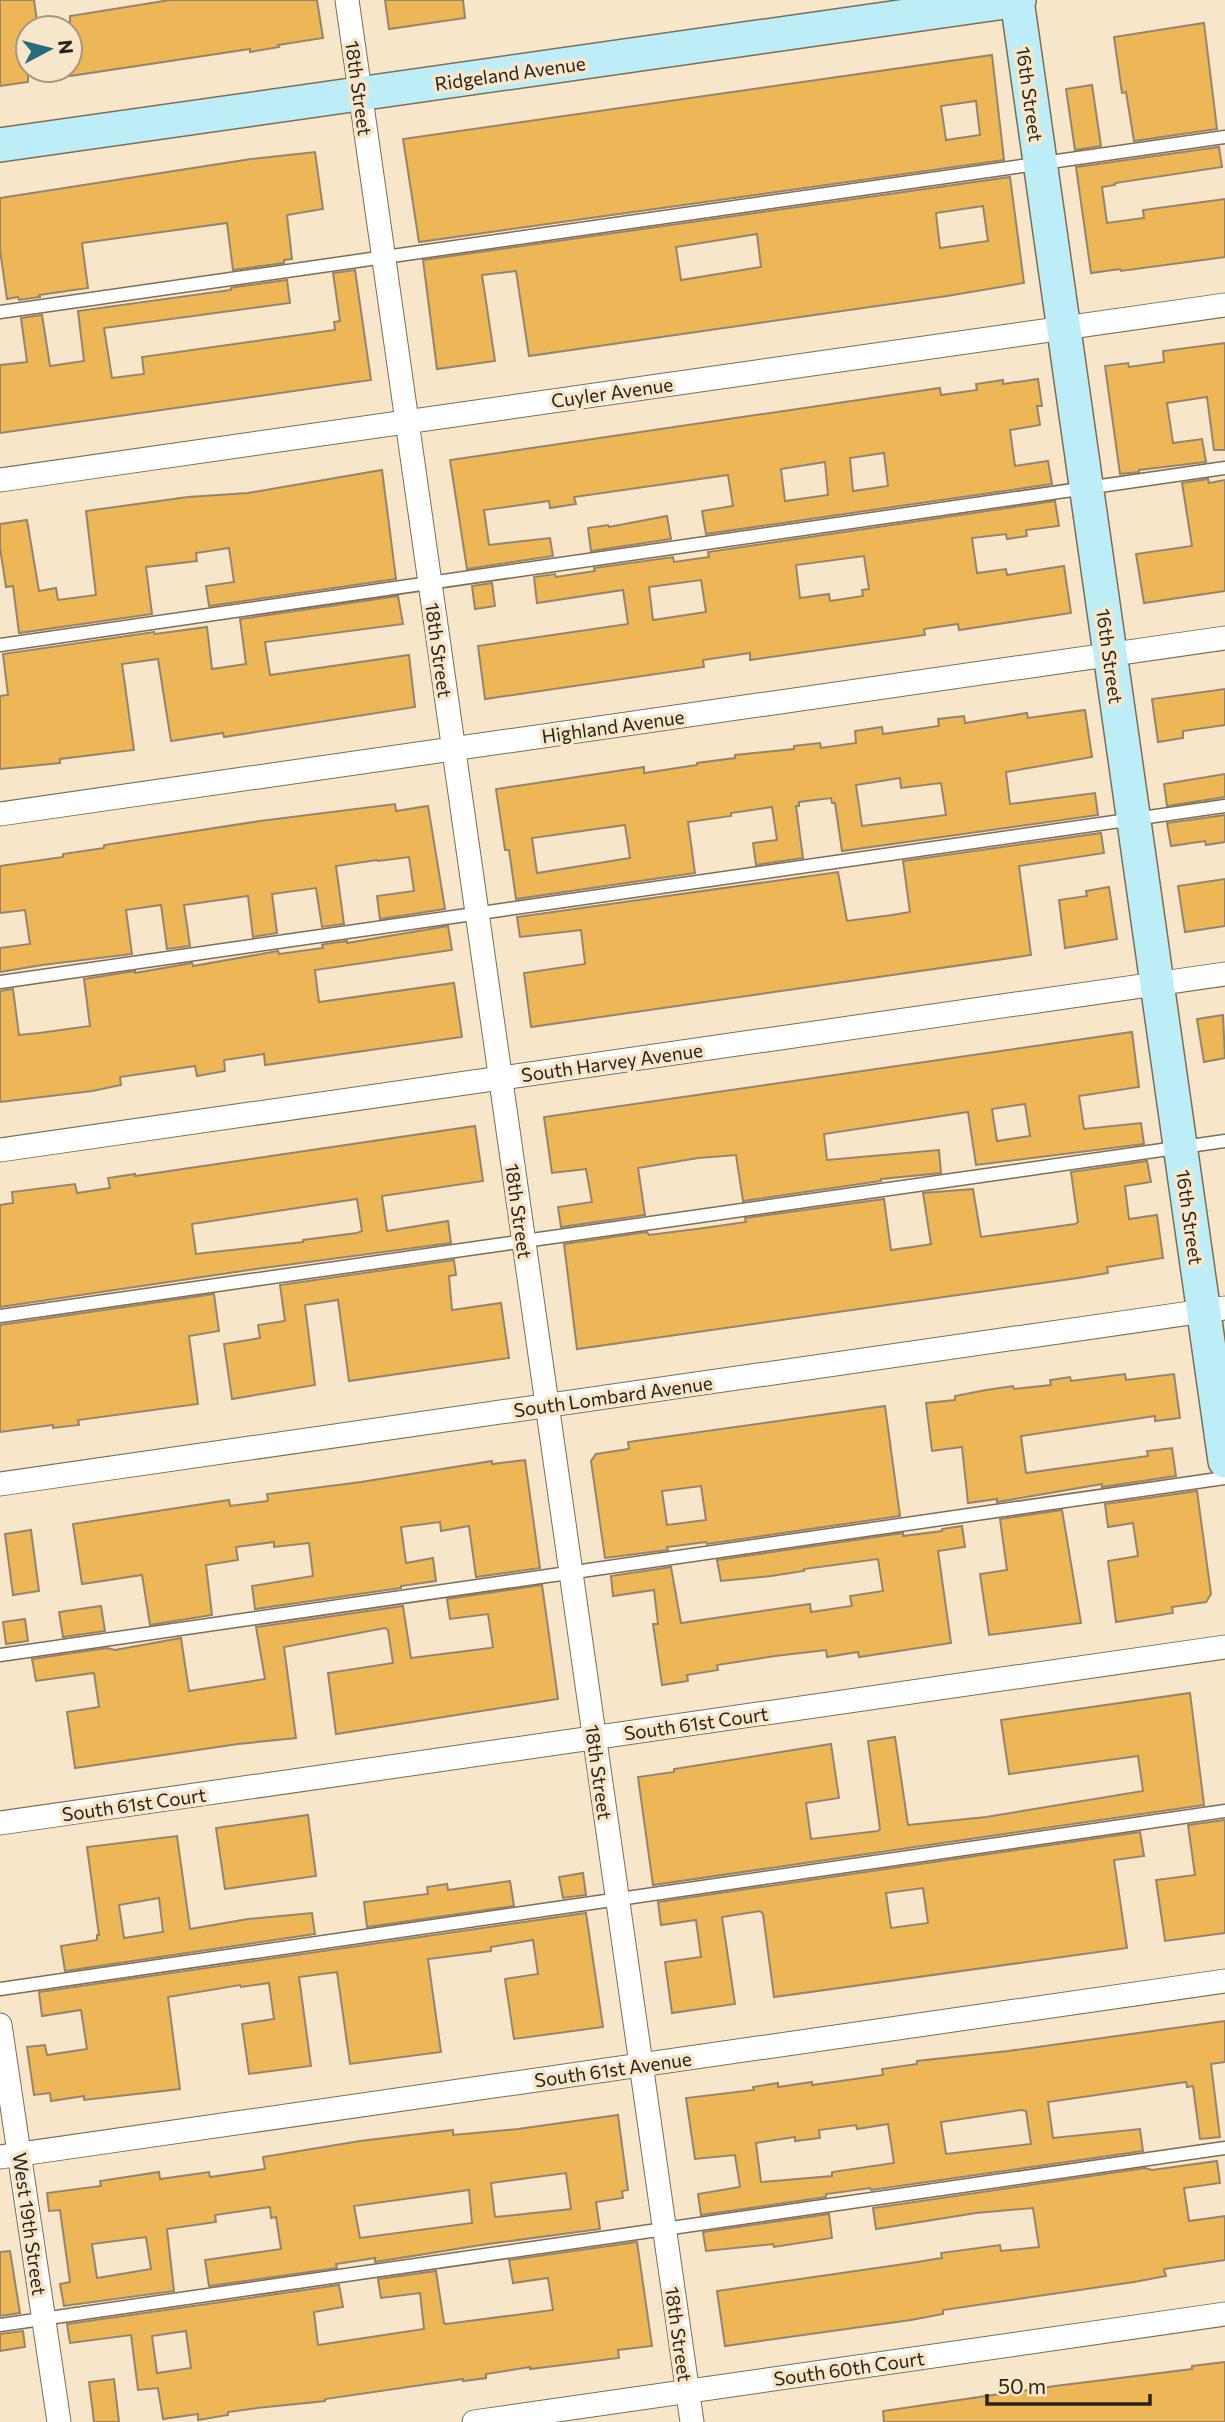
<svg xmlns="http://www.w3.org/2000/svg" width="1225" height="2422" font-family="Commissioner,sans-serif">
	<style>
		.building { fill: #edb757; stroke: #96856b; stroke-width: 2; fill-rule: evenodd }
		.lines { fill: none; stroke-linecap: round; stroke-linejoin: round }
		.lane-casing { stroke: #7d6d54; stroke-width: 15 }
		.street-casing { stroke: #7d6d54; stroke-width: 25 }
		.secondary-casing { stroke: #7d6d54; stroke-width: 36 }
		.lane { stroke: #fff; stroke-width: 12 }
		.street { stroke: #fff; stroke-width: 23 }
		.secondary { stroke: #bdeef7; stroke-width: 33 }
		.labels { text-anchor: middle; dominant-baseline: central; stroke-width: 7; stroke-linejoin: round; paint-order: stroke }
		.street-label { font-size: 19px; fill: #2a2319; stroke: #f7e6c9 }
	</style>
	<rect width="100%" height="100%" fill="#f7e6c9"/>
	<g class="building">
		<polygon points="0,0 34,0 38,28 28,28 28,82 0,86"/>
		<polygon points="170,0 317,0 323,38 278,45 279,47 250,52 250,49 70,76 70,16"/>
		<polygon points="385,0 463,0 465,18 389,29"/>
		<polygon points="1204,23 1217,129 1134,141 1126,92 1122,93 1114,37"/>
		<path d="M992,55L1004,160L419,242L403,139ZM976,101L980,135L946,140L941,106Z"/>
		<polygon points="1092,85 1101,146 1075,150 1066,89"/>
		<polygon points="1219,147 1222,167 1115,183 1115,185 1102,187 1107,223 1144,218 1143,210 1225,199 1225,257 1121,271 1120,269 1091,273 1076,167"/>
		<polygon points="315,152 323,209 287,215 292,259 284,260 284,263 233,270 227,223 82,243 88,288 39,295 40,297 19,300 18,297 7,299 0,250 0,198 251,159"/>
		<path d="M1010,177L1024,283L947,296L529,356L516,271L482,275L495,361L437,369L423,260ZM983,206L988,241L940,248L936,213ZM757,234L761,267L681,280L676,247Z"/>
		<polygon points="355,270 371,380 0,433 0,365 27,362 21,318 42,315 50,366 84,361 78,311 231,290 231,288 235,287 287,280 290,303 104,328 112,378 144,374 142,357 335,330 334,322 340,321 333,273"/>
		<polygon points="1225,343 1225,450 1214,450 1207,397 1167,403 1173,443 1202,439 1206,462 1139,470 1139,472 1120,474 1105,366 1128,363 1129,367 1164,362 1163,351"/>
		<path d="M1038,379L1042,406H1037L1040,425L1010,430L1015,466L1048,461L1052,484L706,534L702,511L733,506L728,475L574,497L576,504L550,508L549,501L484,510L489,545L550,538L553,556L467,569L450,460L940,388L941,395L977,390L976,384L1003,380V384ZM884,453L888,486L853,491L850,458ZM825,462L828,495L785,501L781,469Z"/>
		<polygon points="382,470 396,579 209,606 206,586 234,582 229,548 196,553 197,561 146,567 152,614 19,633 13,586 6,587 0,548 0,524 27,520 39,591 56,588 58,600 96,595 86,511 188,497 248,493"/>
		<polygon points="1208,479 1209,483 1225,480 1225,591 1144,603 1136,554 1192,546 1182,483"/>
		<path d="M1055,501L1059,526L1026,530L1027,536L1007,539L1006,534L972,538L977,573L1006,569L1007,575L1064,566L1071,613L959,630L958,624L924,629L925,635L750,660V653L703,660L704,667L485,699L478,646L628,624L623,590L537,603L534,577L555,574L556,577L595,571L594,568L673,557L674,562L709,557L708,552ZM864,556L869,589L862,590L863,596L830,601L829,594L800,598L796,565ZM701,580L706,612L653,620L649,587Z"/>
		<polygon points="667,516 671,539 591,551 588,528 608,525 609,527"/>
		<polygon points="492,583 495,606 475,609 472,586"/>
		<polygon points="398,596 403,624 265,642 270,675 409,655 415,707 224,737 223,733 171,741 158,659 122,664 134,750 60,759 60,763 0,769 0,696 8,695 3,654 154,632 155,634 207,627 212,669 246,664 240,619"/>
		<polygon points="1225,689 1225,725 1183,731 1183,738 1158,742 1152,699"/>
		<path d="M1085,710L1092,757L1006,772L1010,804L1095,793L1098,815L842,851L835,803H832L831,798L799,802V806H796L803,858L756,865L753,843L777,840L772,807L731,813V816L688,822L695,873L516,899L509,850H505L496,789L644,767V773L697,765V763L735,758V755L794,749V746L820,743L821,748L856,743L855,731L882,727L883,734L939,726L938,719L964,716L965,723L1027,713L1028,718ZM900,778L901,788L941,783L946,815L862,826L856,785ZM625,825L630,858L537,873L532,838Z"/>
		<polygon points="1225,774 1225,797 1167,806 1164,784"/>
		<polygon points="395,804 396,811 428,806 445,909 380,919 377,896 414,891 409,857 378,861 377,860 336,866 344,924 322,927 316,888 272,894 277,933 253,937 248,896 184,905 190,946 167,949 161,905 126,910 132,954 42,965 0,972 0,948 30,944 25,910 0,913 0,866 63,857 63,854 104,848 104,845 260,821"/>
		<polygon points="1225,815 1225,842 1206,845 1205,841 1171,846 1167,823"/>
		<polygon points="1101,833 1104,853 1019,866 1031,955 531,1027 524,973 585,964 581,930 520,937 517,917 838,872 847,921 892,915 910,912 903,861"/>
		<polygon points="1225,879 1225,926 1185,932 1178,886"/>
		<polygon points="1109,887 1117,939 1065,948 1059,900 1087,896 1086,891"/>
		<polygon points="448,926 452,950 315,970 319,1002 454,983 462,1037 265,1065 264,1054 224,1060 225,1071 197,1076 195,1066 120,1077 121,1085 92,1091 0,1102 0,991 13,989 19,1035 39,1033 90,1026 84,979 135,971 135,973 192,963 193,966 278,951 279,954 323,948 322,945 325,944 347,941 347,943"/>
		<polygon points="1223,1015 1225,1058 1204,1062 1197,1019"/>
		<path d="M1132,1032L1139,1087L1079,1096L1084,1129L1141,1123L1144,1144L976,1165L968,1112L824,1134L827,1160L939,1150L941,1173L881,1179V1181L743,1201L736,1155L698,1158L638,1168L645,1215L561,1227L558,1207L592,1202L586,1169L552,1173L544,1117ZM1025,1104L1030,1136L997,1141L992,1109Z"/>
		<path d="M475,1126L483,1181L382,1196L387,1231L448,1221L451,1243L249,1270L0,1307V1205L13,1203L12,1192L75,1184L77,1193L110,1188L108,1178L135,1174V1176ZM357,1199L362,1231L357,1233L303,1240V1242L196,1254L192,1224Z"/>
		<polygon points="1147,1161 1151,1182 1125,1186 1129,1219 1157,1215 1163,1258 1107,1267 1108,1273 1078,1278 577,1349 564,1244 647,1232 649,1235 704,1228 746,1222 745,1218 884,1199 891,1250 926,1245 931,1244 923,1193 973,1189 981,1237 1075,1224 1078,1222 1071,1172"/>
		<polygon points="454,1260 456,1275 449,1276 452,1310 501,1303 509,1358 349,1381 338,1300 305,1305 315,1385 232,1399 224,1344 260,1338 258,1325 285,1321 280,1285"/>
		<polygon points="214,1294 219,1331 189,1336 198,1404 78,1420 79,1425 53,1428 53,1425 0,1432 0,1325"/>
		<polygon points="1125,1374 1126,1380 1174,1374 1180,1418 1155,1421 1155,1416 1021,1436 1026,1473 1148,1456 1147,1451 1172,1448 1176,1476 1102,1487 1102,1484 997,1502 997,1499 968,1503 962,1447 932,1451 926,1403 955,1400 955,1396 986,1390 1013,1386 1014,1389 1051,1385 1050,1380 1070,1377 1071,1381"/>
		<path d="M885,1406L900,1516L707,1544L706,1542L667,1547L668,1550L605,1558L591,1461L596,1454L629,1449L628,1442ZM701,1486L706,1520L667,1525L662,1491Z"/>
		<polygon points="525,1460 540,1568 476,1577 469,1526 441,1531 440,1522 401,1527 406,1563 433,1558 436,1581 401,1586 401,1588 255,1609 252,1586 313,1576 309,1543 274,1547 274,1542 236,1547 238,1560 206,1565 212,1615 150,1625 142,1575 82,1584 73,1524 229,1500 230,1506 268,1501 267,1494 361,1482 492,1461 492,1464"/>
		<polygon points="1197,1491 1211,1594 1206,1602 1172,1607 1173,1613 1116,1622 1108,1561 1138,1556 1133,1523 1108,1527 1105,1504"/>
		<polygon points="1062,1510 1081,1623 989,1635 980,1574 1007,1570 1000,1519"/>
		<polygon points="962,1526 965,1547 938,1551 951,1643 859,1657 858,1652 827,1657 826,1650 775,1656 717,1665 718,1670 687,1675 688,1681 662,1685 653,1624 658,1624 654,1590 613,1596 611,1576 671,1567 681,1623 810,1604 811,1612 852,1606 850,1596 883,1591 878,1559 804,1569 804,1571 771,1576 721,1581 717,1560 903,1533 903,1536 942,1531 942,1529"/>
		<polygon points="31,1530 39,1591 13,1595 5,1534"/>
		<polygon points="542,1585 558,1699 336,1734 328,1673 393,1663 388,1630 385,1628 284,1647 296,1738 238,1744 75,1768 67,1712 99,1707 94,1673 36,1681 32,1659 107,1648 115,1650 181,1638 189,1691 265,1679 256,1627 403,1606 411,1658 490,1648 493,1647 488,1614 450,1619 447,1599"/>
		<polygon points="101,1606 105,1631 63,1637 59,1612"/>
		<polygon points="25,1619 28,1641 6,1644 3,1622"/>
		<polygon points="1190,1693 1204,1805 653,1885 638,1777 674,1772 674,1769 831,1744 839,1798 806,1803 811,1839 878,1831 880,1829 868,1741 895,1737 908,1825 986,1817 1143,1791 1138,1756 1009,1774 1001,1720"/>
		<polygon points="308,1815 316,1876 225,1889 216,1828"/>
		<polygon points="1225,1820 1225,1933 1165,1941 1156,1880 1195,1875 1188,1825"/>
		<path d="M1140,1832L1144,1856L1114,1860L1127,1948L774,1997L763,1914L760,1911L722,1917L735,2004L672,2013L665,1962L701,1957L696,1920L661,1925L658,1902ZM923,1888L928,1923L891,1928L886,1893Z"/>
		<path d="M177,1836L190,1929L248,1919L312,1913L315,1934L65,1971L61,1946L97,1940V1935H99L87,1847ZM159,1898L163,1932L124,1938L119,1905Z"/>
		<polygon points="583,1873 586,1895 563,1898 559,1877"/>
		<polygon points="510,1881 514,1906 367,1927 364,1902 428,1894 427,1887 447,1884 448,1890"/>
		<polygon points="586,1913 603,2027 514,2039 505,1979 538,1974 533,1940 491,1947 491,1951 428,1959 441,2052 350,2064 337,1972 299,1977 311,2066 249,2074 242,2024 274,2019 269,1983 241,1987 240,1985 168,1997 180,2089 84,2100 84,2096 51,2101 50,2093 34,2095 27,2047 45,2045 47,2055 87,2049 81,2010 42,2016 39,1992"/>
		<path d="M1225,2021V2062L1211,2064L1220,2137L1200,2139L1193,2086L1187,2087L1186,2082L1048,2102L1053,2138L1140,2129L1143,2151L871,2190L870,2188L826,2194V2197L701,2215L698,2194L740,2187L735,2155L695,2159L686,2098L754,2090L753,2087L778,2083V2087L812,2082V2085L883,2075L882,2069L917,2064V2061L1008,2051ZM1021,2110L1026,2111L1031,2144L946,2154L941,2122ZM888,2124L894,2163L832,2172V2176L761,2182L756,2143L795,2137V2141L820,2138L819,2130L856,2125L857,2129Z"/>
		<path d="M618,2115L628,2190L622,2191L623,2198L596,2202L600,2229L481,2245L375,2262V2258L336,2264L337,2268L209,2286L205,2260L281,2249L276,2217L271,2218L270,2207L215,2215L216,2222L167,2229L174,2291L64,2306L60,2284L70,2282L60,2210L49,2211L47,2193L101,2186L100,2181L159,2172L160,2179L209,2172L210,2177L265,2169L263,2157L360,2141L453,2130V2135L518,2129ZM566,2173L571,2209L495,2217L491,2183ZM469,2190L472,2223L360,2238L354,2206ZM146,2237L151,2269L97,2278L92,2244Z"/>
		<polygon points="1217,2161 1220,2183 1184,2188 1189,2221 1225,2216 1225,2260 1164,2269 1166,2276 1134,2282 943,2310 943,2314 911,2320 725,2346 717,2291 911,2263 942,2258 941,2253 1000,2245 1001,2251 1039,2247 1033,2208 976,2213 876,2229 873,2208 1145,2168 1152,2170"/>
		<polygon points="829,2214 832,2238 774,2247 773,2244 706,2251 703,2232"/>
		<path d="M637,2242L652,2346L618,2350L619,2358L530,2369V2367L486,2374V2378L463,2381V2379L325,2399V2401L257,2408L228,2412V2415L198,2420V2414L163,2419L158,2388L138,2390L131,2335L70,2343L67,2324L339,2285L343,2307L314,2312L318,2345L424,2329L420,2293L381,2298L378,2279L436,2271L444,2323L446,2324L553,2310L548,2278L513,2283L509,2260ZM186,2331L191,2368L157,2373L152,2336Z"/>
		<polygon points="10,2251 20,2313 0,2316 0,2252"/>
		<polygon points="23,2331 25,2347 0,2351 0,2334"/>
		<polygon points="1225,2362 1225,2422 884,2422 883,2411 1055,2386 1192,2369 1192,2366"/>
		<polygon points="114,2379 119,2422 94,2422 89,2382"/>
	</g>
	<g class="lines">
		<defs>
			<g id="lane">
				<polyline points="0,312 1225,137"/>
				<polyline points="0,645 1225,468"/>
				<polyline points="0,982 1225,806"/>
				<polyline points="0,1316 1225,1141"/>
				<polyline points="0,1655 1225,1478"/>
				<polyline points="0,1989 1225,1811"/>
				<polyline points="0,2325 1225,2148"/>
			</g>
			<g id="street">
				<polyline points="347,0 692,2422"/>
				<polyline points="0,480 1225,305"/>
				<polyline points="0,814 1225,638"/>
				<polyline points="0,1150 1225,974"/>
				<polyline points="0,1484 1225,1308"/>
				<polyline points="0,1823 1225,1647"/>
				<polyline points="0,2025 59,2422"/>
				<polyline points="0,2157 1225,1981"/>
				<polyline points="474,2422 1225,2314"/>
			</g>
			<g id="secondary">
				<polyline points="1017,0 1225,1461"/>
				<polyline points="0,145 1019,0"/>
			</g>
		</defs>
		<use href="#lane" class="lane-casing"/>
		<use href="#street" class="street-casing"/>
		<use href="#secondary" class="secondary-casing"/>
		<use href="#lane" class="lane"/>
		<use href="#street" class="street"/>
		<use href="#secondary" class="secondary"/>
	</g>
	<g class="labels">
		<g class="street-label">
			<text transform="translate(510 73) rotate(-8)">Ridgeland Avenue</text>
			<text transform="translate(359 88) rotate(82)">18th Street</text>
			<text transform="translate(1030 94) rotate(82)">16th Street</text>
			<text transform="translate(612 392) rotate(-8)">Cuyler Avenue</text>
			<text transform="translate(439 650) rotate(82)">18th Street</text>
			<text transform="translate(1110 656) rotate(82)">16th Street</text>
			<text transform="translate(613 726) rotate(-8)">Highland Avenue</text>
			<text transform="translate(612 1062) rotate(-8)">South Harvey Avenue</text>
			<text transform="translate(519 1211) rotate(82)">18th Street</text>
			<text transform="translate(1190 1217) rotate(82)">16th Street</text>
			<text transform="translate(613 1396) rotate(-8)">South Lombard Avenue</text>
			<text transform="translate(696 1723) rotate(-8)">South 61st Court</text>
			<text transform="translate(599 1772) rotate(82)">18th Street</text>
			<text transform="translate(134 1804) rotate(-8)">South 61st Court</text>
			<text transform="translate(613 2069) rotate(-8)">South 61st Avenue</text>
			<text transform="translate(30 2224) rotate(82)">West 19th Street</text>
			<text transform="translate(679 2334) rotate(82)">18th Street</text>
			<text transform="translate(849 2368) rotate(-8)">South 60th Court</text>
		</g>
	</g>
	<g transform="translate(49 49) rotate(83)"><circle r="33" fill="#f7e6c9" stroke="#a59883" stroke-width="2"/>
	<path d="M0-5L12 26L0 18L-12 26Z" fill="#266c7a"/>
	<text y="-10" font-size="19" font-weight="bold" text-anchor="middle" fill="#2a2319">N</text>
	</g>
	<path d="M987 2394v10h163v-10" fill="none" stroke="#2a2319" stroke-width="3.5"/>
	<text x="998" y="2394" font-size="21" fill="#2a2319" stroke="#f7e6c9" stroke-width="5" paint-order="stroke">50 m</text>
</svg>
